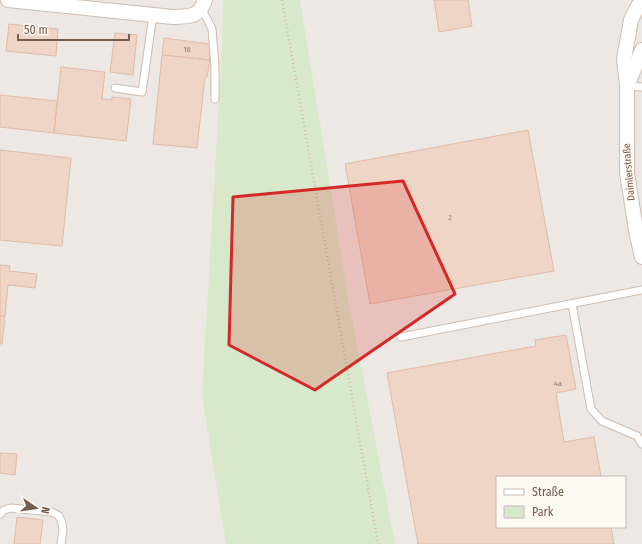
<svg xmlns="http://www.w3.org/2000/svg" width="642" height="544" font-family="'Fira Sans Condensed',sans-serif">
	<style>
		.industrial { fill: #ede8e3; fill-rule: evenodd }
		.green { fill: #d7e9ca }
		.building { fill: #efd5c5; stroke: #e0bba6 }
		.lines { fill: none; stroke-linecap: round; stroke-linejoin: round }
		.service-casing { stroke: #cdbdb1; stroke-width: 9 }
		.minor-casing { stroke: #cdbdb1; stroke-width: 16 }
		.path { stroke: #d4b8a7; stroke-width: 2.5; stroke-dasharray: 1 3; stroke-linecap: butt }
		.service { stroke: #fff; stroke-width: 7 }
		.minor { stroke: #fff; stroke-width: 14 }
		.marked { fill: #d62828; fill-opacity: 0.2; stroke: #d62828; stroke-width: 3; stroke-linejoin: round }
		.labels { text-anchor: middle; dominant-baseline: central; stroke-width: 3; stroke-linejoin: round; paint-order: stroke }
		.number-label { font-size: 8px; fill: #947a6c }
		.street-label { font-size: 10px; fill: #755c4f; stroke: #fef9f2 }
	</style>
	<rect width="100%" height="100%" fill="#fbf5eb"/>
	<path class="industrial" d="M0,0H642V544H0ZM497,477H625V527H497Z"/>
	<polygon class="green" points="223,0 300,0 349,303 395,544 226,544 202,395 222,49"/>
	<g class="building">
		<polygon points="434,0 468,0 472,26 439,32"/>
		<polygon points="9,24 58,29 56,56 6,51"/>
		<polygon points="115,33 137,35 133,75 110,72"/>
		<polygon points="164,38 210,44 210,60 162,55"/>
		<polygon points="162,55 210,60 207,77 205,77 197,148 153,144"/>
		<polygon points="61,67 105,72 102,99 112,100 112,97 131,99 126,141 54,133"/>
		<polygon points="0,95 57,101 54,133 0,127"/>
		<polygon points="528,130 554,271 370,304 345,164"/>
		<polygon points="0,150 71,158 62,246 0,240"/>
		<polygon points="0,265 10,266 9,271 37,274 35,288 8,285 5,316 0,316"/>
		<polygon points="0,316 5,316 2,344 0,344"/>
		<polygon points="566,335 576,389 556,393 564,442 594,437 601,477 497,477 497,527 611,527 614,544 418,544 387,373 536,346 535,340"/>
		<polygon points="0,453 17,454 15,475 0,473"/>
		<polygon points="17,517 43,520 40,544 14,544"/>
	</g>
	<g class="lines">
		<defs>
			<g id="service">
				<polyline points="202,9 212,29 215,66 215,99"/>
				<polyline points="627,86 642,87"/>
				<polyline points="115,88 142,92 153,15"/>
				<polyline points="572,304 591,409 602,421 637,436 642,444"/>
				<polyline points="401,337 642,290"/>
				<polyline points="0,514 4,510 11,508 52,512 59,516 62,523 63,531 61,544"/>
			</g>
			<g id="minor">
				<path d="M8,0L173,17C189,16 199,18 205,0"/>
				<polyline points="642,2 638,6 631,20 624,59 627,86 627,173 637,236 642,257"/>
				<polyline points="627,86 642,50"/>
			</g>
		</defs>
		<use href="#service" class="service-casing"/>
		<use href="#minor" class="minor-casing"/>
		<polyline class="path" points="282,0 378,544"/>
		<use href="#service" class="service"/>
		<use href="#minor" class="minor"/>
	</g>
	<path class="marked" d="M403,181L455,294L315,390L229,345L233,197Z"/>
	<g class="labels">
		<g class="number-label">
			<text x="187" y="49">16</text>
			<text x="450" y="217">2</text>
			<text x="558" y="383">4a</text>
		</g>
		<g class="street-label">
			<text transform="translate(629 172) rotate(-95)">Daimlerstraße</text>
		</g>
	</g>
	<rect x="496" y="476" width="130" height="52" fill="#fef9f2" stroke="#c7bab1"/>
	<rect x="504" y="489" width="20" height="6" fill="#ffffff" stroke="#c7bab1"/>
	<text x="532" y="496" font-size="12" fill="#755c4f">Straße</text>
	<rect x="504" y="506" width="20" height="12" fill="#d7e9ca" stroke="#c7bab1"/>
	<text x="532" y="516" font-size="12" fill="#755c4f">Park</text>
	<g transform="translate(36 508) rotate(103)" stroke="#fef9f2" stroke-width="3" paint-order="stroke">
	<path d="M0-3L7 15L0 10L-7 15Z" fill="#755c4f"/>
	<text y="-6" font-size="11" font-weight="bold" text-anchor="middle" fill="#755c4f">N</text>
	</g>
	<path d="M18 34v6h111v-6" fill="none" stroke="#755c4f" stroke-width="2"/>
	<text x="24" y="34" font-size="12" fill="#755c4f" stroke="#fef9f2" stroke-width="3" paint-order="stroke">50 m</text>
</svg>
